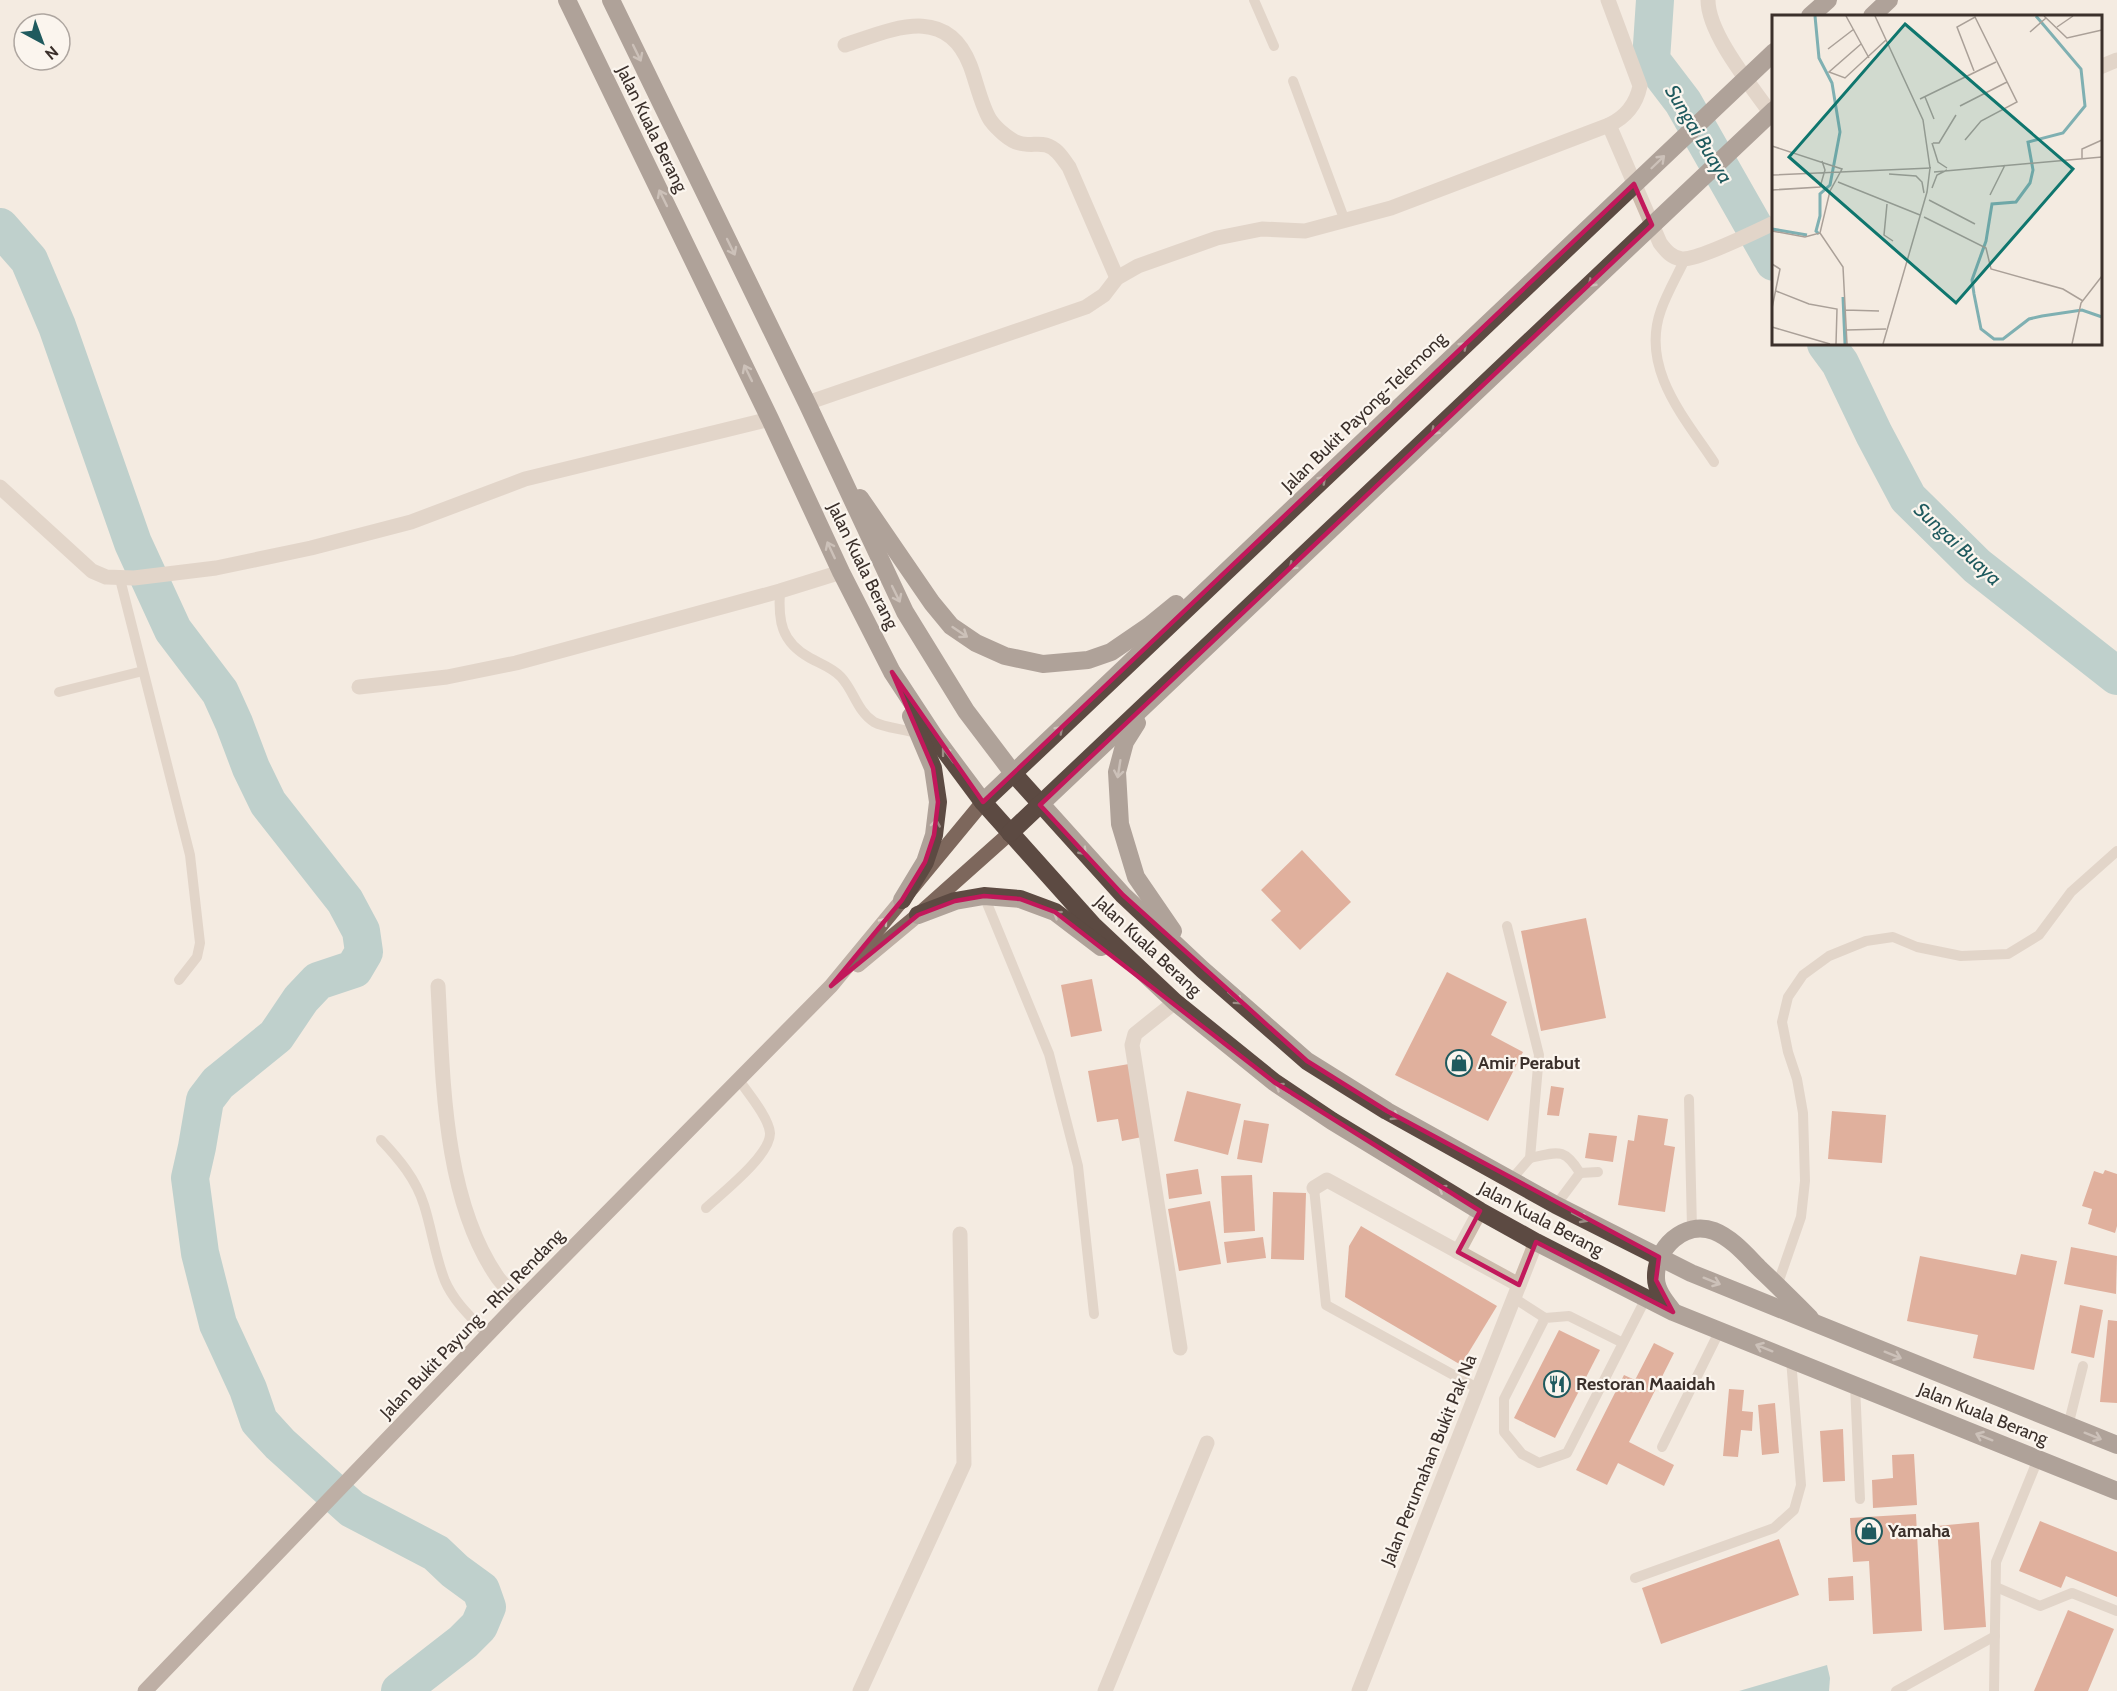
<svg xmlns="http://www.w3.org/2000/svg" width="2117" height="1691" font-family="Cabin,sans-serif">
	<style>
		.water { fill: #7fb0b2 }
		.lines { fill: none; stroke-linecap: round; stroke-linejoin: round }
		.river { stroke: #7fb0b2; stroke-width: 38 }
		.building { fill: #c8694b }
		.lane { stroke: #cdbbac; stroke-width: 10 }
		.street { stroke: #cdbbac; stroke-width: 15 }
		.primary { stroke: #7d675c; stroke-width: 15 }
		.highway { stroke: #5c4a42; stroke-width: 18 }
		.oneway { stroke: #9c8e87 }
		.oneway2 { stroke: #c2b5ac }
		.marked { fill: none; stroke: #c2185b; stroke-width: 4.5; stroke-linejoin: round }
		.labels { text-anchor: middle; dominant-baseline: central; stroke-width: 4.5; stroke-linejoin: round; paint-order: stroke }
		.street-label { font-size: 18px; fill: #3b302b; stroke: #fbf5ee }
		.poi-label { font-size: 18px; font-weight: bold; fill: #3b302b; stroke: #fbf5ee; text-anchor: start }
		.water-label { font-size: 20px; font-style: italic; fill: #1f5a5e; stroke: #fbf5ee }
		.inset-river { fill: none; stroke: #7fb0b2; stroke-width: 3 }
		.inset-road { fill: none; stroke: #aaa098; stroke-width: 1.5 }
		.view { fill: #0f766e; fill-opacity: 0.15; stroke: #0f766e; stroke-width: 3 }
		.inset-edge { fill: none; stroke: #3b302b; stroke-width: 3 }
	</style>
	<rect width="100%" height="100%" fill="#f4ebe1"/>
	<polygon class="water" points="1827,1665 1830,1678 1829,1691 1739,1691"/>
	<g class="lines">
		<g class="river">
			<polyline points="1655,0 1651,60 1683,102 1774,262"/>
			<polyline points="0,227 29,260 57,326 133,543 173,630 220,692 234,723 251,768 268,803 345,901 361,931 364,952 354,969 318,981 301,999 276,1036 218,1083 205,1100 197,1147 190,1178 200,1253 218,1324 248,1389 259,1421 280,1444 352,1509 436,1553 455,1571 481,1590 487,1607 479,1626 463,1642 400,1691"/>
			<polyline points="1826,344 1840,363 1874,434 1908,498 1977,566 2117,676"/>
		</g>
	</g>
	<g class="building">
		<polygon points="1302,850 1351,902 1300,950 1271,920 1281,911 1261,890"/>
		<polygon points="1586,918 1606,1018 1541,1031 1521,931"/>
		<polygon points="1447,972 1507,1002 1491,1035 1523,1052 1488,1121 1395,1075"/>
		<polygon points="1092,979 1102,1031 1071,1037 1061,985"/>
		<polygon points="1129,1064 1142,1137 1122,1141 1118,1119 1097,1122 1088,1071"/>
		<polygon points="1551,1086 1564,1088 1559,1116 1547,1115"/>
		<polygon points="1187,1091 1241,1104 1228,1155 1174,1141"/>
		<polygon points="1832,1111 1886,1115 1882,1163 1828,1159"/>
		<polygon points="1638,1115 1668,1119 1664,1145 1675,1147 1665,1212 1618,1205 1628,1140 1634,1141"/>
		<polygon points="1244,1120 1269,1124 1262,1163 1237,1159"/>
		<polygon points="1589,1133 1617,1136 1613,1162 1585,1158"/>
		<polygon points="1198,1169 1202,1194 1169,1199 1166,1174"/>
		<polygon points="2105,1170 2117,1174 2117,1226 2115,1233 2088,1224 2092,1209 2082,1206 2094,1171 2103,1174"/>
		<polygon points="1252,1175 1255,1231 1224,1233 1221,1176"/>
		<polygon points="1273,1192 1306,1193 1304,1260 1271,1259"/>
		<polygon points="1210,1201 1221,1264 1179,1271 1168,1209"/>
		<polygon points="1361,1226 1497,1306 1461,1365 1345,1297 1349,1246"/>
		<polygon points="1263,1237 1266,1258 1227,1263 1224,1242"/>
		<polygon points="2071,1247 2117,1256 2116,1294 2064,1284"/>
		<polygon points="2021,1254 2057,1261 2034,1370 1973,1358 1978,1335 1907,1321 1920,1256 2016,1275"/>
		<polygon points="2080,1305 2103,1310 2094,1358 2071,1353"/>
		<polygon points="2108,1320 2117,1321 2117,1403 2100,1402"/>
		<polygon points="1559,1330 1600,1350 1555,1438 1514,1418"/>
		<polygon points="1654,1343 1674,1353 1629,1442 1674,1465 1664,1486 1618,1463 1607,1485 1576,1470 1624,1375 1635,1380"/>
		<polygon points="1729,1389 1744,1390 1742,1411 1753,1412 1752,1431 1741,1430 1738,1457 1723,1456"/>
		<polygon points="1775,1403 1779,1453 1762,1455 1758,1405"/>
		<polygon points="1843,1429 1845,1481 1823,1482 1820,1431"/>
		<polygon points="1914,1454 1917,1505 1873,1508 1872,1480 1893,1478 1892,1455"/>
		<polygon points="1916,1514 1922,1631 1873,1634 1869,1561 1853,1562 1850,1518"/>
		<polygon points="2040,1521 2117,1552 2117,1597 2066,1576 2061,1588 2019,1571"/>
		<polygon points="1979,1522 1986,1627 1944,1630 1937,1526"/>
		<polygon points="1779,1539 1799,1595 1661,1644 1642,1588"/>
		<polygon points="1853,1576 1854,1600 1829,1601 1828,1578"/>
		<polygon points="2068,1610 2114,1629 2088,1691 2034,1691"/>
	</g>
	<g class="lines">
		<g class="lane">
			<polyline points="1254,0 1274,46"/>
			<polyline points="1293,81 1345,221"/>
			<path d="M1685,259C1677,276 1667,293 1661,310C1640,368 1684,417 1714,462"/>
			<polyline points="120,579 190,855 200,943 197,957 179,980"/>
			<path d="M780,591C778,621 781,642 810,658C821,664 833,668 841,677C854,691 857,711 874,722C885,728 905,729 919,734"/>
			<polyline points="59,692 143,671"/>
			<polyline points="984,896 1049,1054 1078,1166 1094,1314"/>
			<polyline points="1507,926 1539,1055 1530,1158 1511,1180"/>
			<polyline points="1689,1099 1692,1229"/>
			<path d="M381,1140C399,1159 416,1179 424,1205C432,1230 435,1256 445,1281C454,1302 472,1318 488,1335"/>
			<path d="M1530,1158C1558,1152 1564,1147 1580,1173L1556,1205"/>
			<polyline points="1580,1173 1598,1172"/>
			<polyline points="1314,1188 1326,1305 1479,1389"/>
			<path d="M706,1208C722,1193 771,1155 770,1133C769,1118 748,1093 739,1080"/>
			<polyline points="1777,1286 1801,1217 1805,1181 1803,1113 1797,1079 1788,1052 1782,1022 1788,997 1803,975 1829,956 1866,941 1893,937 1917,947 1961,956 2008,954 2039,935 2071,892 2117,851"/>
			<polyline points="1514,1298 1545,1318"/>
			<polyline points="1623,1343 1569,1316 1545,1318 1504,1399 1504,1432 1522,1454 1539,1463 1567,1453 1646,1298"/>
			<polyline points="1855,1385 1860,1499"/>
			<polyline points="2068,1426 2083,1366"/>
			<polyline points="1662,1447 1720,1330"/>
			<polyline points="1635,1578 1774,1528 1794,1510 1801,1485 1791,1359"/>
			<polyline points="1996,1587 2040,1606 2072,1593 2117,1611"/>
			<polyline points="1896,1691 1995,1636"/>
			<polyline points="1994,1691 1996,1562 2038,1459"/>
		</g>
		<g class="street">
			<path d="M1708,0C1708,35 1754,89 1774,118"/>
			<path d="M845,45C891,30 946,3 970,65C976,80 982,109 991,121C996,128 1010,141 1019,143C1028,146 1038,143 1046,145C1057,148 1063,159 1069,167L1117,278"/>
			<polyline points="2100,67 2117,60"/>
			<path d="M1609,125L1660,243C1666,251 1672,258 1682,259C1698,260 1757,231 1774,223"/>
			<path d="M807,403L1086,307L1104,295L1117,278L1138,266L1217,238L1262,229L1305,231L1391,208L1609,125C1626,117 1636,105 1640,86L1608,0"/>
			<polyline points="0,487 92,571 106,577 134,578 216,568 311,548 411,522 525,479 770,419"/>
			<polyline points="359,687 447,677 516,663 780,591 841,572"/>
			<path d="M438,986C443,1079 443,1199 498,1278C504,1286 513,1294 520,1301"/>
			<polyline points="1175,1002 1135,1034 1132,1045 1180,1348"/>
			<polyline points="1314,1188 1327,1180 1519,1285"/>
			<polyline points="1458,1252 1480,1211"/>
			<polyline points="860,1691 964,1464 960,1234"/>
			<polyline points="1105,1691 1207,1443"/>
			<polyline points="1359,1691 1536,1242"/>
		</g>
		<g class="primary">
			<polyline points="858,965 918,915 1010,833"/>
			<polyline points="145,1691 520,1301 831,986 983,802"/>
		</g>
		<g class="highway">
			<polyline points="567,0 770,419 841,572 892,672 936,739 983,802 1093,925 1175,1002 1274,1082 1332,1121 1480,1211 1536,1242 1673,1312 2117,1491"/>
			<polyline points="611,0 807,403 905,612 966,711 1013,773 1123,895 1203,970 1307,1061 1387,1111 1556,1205 1691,1273 2117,1445"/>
			<polyline points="1810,16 1828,0"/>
			<polyline points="1872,16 1889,0"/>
			<polyline points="860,498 932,603 951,626 976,643 1005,656 1043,664 1088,660 1111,652 1149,626 1176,604"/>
			<polyline points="1137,723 1125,742 1117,772 1120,824 1136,877 1173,931"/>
			<polyline points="983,802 1774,52"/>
			<polyline points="1010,833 1774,110"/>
			<polyline points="902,900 925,862 934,835 938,802 933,768 911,716"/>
			<polyline points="918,915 955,901 984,896 1020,899 1055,912 1101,947"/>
			<path d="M1672,1310C1665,1301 1656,1290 1656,1278C1655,1248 1684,1220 1714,1231C1732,1238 1747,1256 1760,1269C1777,1285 1793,1301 1810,1318"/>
		</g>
	</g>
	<defs><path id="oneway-shaft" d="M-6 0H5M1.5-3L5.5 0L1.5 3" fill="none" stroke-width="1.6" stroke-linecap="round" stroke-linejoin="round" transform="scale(1.5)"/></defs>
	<g class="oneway">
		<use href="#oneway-shaft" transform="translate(637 53) rotate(64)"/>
		<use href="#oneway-shaft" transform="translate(1658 162) rotate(-44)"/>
		<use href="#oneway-shaft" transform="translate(663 198) rotate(-116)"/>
		<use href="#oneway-shaft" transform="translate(731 247) rotate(64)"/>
		<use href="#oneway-shaft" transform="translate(1595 280) rotate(136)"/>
		<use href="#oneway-shaft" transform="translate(1460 349) rotate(-44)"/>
		<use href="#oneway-shaft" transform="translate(748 373) rotate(-116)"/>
		<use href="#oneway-shaft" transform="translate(1438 428) rotate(136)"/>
		<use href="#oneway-shaft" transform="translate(1319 483) rotate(-44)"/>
		<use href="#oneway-shaft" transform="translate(831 550) rotate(-115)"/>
		<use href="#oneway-shaft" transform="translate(1296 563) rotate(137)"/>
		<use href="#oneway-shaft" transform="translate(896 594) rotate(64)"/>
		<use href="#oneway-shaft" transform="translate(960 632) rotate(34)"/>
		<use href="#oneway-shaft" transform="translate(1056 733) rotate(-44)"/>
		<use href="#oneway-shaft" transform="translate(948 755) rotate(-127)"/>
		<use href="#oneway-shaft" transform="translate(1119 769) rotate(99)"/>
		<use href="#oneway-shaft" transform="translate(935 828) rotate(-82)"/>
		<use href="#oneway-shaft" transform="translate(1080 848) rotate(47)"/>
		<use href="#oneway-shaft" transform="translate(1061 917) rotate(-146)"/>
		<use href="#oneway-shaft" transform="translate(1235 998) rotate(41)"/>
		<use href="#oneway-shaft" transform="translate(1283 1089) rotate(-146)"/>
		<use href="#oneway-shaft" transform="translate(1391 1114) rotate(30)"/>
		<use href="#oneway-shaft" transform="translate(1446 1191) rotate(-149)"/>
		<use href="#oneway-shaft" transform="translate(1580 1217) rotate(27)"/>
		<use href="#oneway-shaft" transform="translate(1712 1281) rotate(22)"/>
		<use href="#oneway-shaft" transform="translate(1764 1348) rotate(-158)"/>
		<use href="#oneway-shaft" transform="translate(1893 1355) rotate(22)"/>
		<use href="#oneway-shaft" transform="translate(2093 1436) rotate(22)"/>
		<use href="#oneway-shaft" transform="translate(1984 1437) rotate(-158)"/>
	</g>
	<use class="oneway2" href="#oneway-shaft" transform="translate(881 925) rotate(-51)"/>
	<path d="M0 0H2117V1691H0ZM1634,184L1652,225L1040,805L1123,895L1307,1061L1387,1111L1659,1257L1656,1280L1673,1312L1536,1242L1519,1285L1458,1252L1480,1211L1274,1082L1055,912L1020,899L984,896L955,901L918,915L831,986L902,900L925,862L934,835L938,802L933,768L892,672L983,802Z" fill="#f4ebe1" fill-opacity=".55" fill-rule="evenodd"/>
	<path class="marked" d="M1634,184L1652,225L1040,805L1123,895L1307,1061L1387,1111L1659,1257L1656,1280L1673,1312L1536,1242L1519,1285L1458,1252L1480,1211L1274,1082L1055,912L1020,899L984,896L955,901L918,915L831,986L902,900L925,862L934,835L938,802L933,768L892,672L983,802Z"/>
	<defs>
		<symbol id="shop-ring" viewBox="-11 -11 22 22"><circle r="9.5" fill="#fbf5ee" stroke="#1f5a5e" stroke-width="1.5"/><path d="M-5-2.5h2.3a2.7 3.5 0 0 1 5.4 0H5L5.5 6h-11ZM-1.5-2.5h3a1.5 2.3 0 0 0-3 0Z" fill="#1f5a5e"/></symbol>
		<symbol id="restaurant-ring" viewBox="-11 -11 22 22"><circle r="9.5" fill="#fbf5ee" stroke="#1f5a5e" stroke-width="1.5"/><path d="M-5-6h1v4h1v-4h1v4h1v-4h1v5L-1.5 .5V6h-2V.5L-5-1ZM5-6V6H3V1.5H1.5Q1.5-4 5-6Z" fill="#1f5a5e"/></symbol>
	</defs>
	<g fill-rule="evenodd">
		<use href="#shop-ring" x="1444" y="1048" width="30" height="30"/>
		<use href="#restaurant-ring" x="1542" y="1369" width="30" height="30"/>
		<use href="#shop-ring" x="1854" y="1516" width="30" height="30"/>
	</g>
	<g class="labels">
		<g class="street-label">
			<text transform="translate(652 129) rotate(64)">Jalan Kuala Berang</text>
			<text transform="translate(1364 412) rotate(-44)">Jalan Bukit Payong-Telemong</text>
			<text transform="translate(863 566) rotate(64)">Jalan Kuala Berang</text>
			<text transform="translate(1148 946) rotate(43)">Jalan Kuala Berang</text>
			<text transform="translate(1541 1219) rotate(28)">Jalan Kuala Berang</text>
			<text transform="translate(472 1324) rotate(-46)">Jalan Bukit Payung - Rhu Rendang</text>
			<text transform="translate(1983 1414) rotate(22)">Jalan Kuala Berang</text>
			<text transform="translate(1429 1460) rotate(-68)">Jalan Perumahan Bukit Pak Na</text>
		</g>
		<g class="poi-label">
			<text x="1478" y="1063">Amir Perabut</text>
			<text x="1576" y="1384">Restoran Maaidah</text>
			<text x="1888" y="1531">Yamaha</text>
		</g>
		<g class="water-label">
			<text transform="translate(1699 134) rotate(59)">Sungai Buaya</text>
			<text transform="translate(1958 544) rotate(43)">Sungai Buaya</text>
		</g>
	</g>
	<g transform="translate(1772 15)">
		<rect width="330" height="330" fill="#f4ebe1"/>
		<path class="inset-river" d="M43,1L47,43L60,68L68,117L58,170L48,179V201L44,216L47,219M264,1L309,54L313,91L291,118L256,127L261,155L258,168L244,187L220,189L214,226L200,265L202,279L209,314L222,324H231L257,304L270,301L310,295L330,302M0,214L35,220M71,282L73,329"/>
		<path class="inset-road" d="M74,1L97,43M103,1L151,105L158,153L155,177L111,329M272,1L295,23L330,15M285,12L301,1M258,17L274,3M89,29L57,57L73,63L114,25M56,34L82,14M153,82L162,104M148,84L224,47M188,91L235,67M193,125L209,106L245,87L203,2L185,12L202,56M160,128L166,147L175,153M161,128H167L184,100M0,131L70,154L58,176L48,218L33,222L0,216M310,143V134L330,125M162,157L330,142M117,159L144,161L150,167L152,178M0,160L159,153M66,167L148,200M160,173L165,160L175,155M0,175L48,172L53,155L50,146M218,180L233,150M157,185L203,209M115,189L112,220L121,226M152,202L214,233L219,254L291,274L311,286M48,218L71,252L75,329M0,249L8,254L0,293M4,276L37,289L65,294L64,329M73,295L107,296M0,312L58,329M74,315L114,314M300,329L309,288L330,261"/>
		<path class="view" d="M133,9L301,154L184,288L17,142Z"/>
		<rect width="330" height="330" class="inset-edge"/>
	</g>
	<g transform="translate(42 42) rotate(139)"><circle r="28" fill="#fbf5ee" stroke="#aea6a0" stroke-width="1.5"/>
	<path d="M0-4.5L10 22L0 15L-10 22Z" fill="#1f5a5e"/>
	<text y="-9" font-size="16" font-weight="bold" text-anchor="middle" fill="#3b302b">N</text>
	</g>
</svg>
